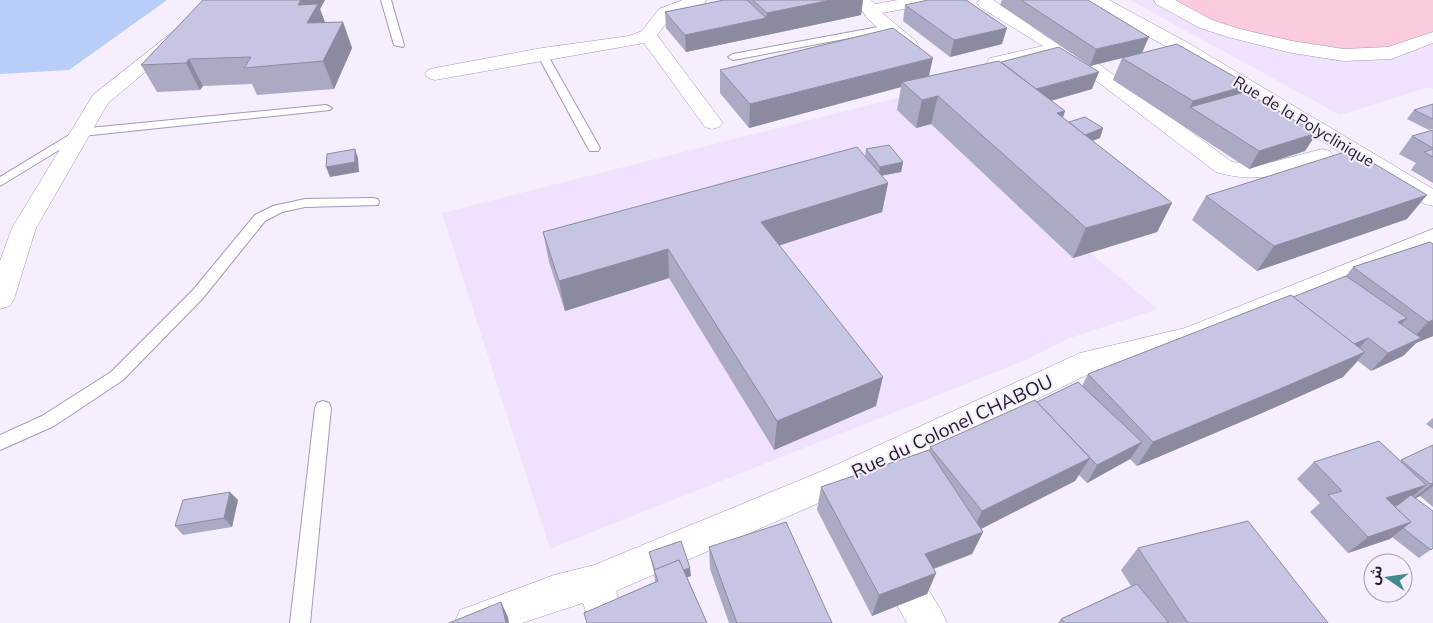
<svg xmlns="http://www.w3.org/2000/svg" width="1433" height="623" font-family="Mulish,'Noto Sans Arabic',sans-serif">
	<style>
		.built { fill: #f0e2fe }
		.green { fill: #facadf }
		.water { fill: #b8cdf8 }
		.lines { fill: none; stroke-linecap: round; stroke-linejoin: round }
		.lane-casing { stroke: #a598b2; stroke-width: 2 }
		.street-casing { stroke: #a598b2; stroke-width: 1 }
		.lane { fill: #fff; fill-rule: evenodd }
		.street { fill: #fff; fill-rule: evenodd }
		.wall { fill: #aaaac4 }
		.shaded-wall { fill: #8b8ba0 }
		.building { fill: #c6c6e4; stroke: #8b8ba0 }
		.labels { text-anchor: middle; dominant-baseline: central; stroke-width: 4; stroke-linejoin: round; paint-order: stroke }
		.far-street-label { font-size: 16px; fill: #211c26; stroke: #f6edff }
		.street-label { font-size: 19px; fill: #211c26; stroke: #f6edff }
	</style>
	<rect width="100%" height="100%" fill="#f6edff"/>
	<g class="built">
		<polygon points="1130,0 1433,0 1433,89 1429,87 1340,115"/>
		<polygon points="901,97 1158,309 1070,338 1028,359 550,549 442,213"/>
	</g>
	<polygon class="green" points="1162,0 1433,0 1433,37 1391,52 1344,55 1234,33"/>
	<polygon class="water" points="0,0 167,0 69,70 0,74"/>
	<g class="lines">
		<defs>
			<g id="lane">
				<polygon points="381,0 391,0 404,45 403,47 394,45"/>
				<polygon points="889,25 892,26 892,30 733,60 728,57 733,54"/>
				<polygon points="542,51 547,54 600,148 598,151 590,151 588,148 537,54"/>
				<polygon points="326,105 332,108 330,110 82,136 0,186 0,177 79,129"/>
				<polygon points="373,198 378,199 379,202 378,205 305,207 282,212 265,221 203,298 123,380 54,426 0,450 0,435 42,416 111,372 193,290 255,215 273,206 305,199"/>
				<polygon points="323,401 329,403 331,408 310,623 290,623 315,408 317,403"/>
			</g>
			<g id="street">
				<polygon points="213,0 232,0 108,103 36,228 14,299 10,306 0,309 0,261 12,228 93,95"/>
				<polygon points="683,0 706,0 704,4 671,17 657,35 723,123 719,127 712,129 705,127 644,43 435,80 428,78 425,74 428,70 435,68 542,48 629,36 642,31 659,9"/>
				<polygon points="854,0 871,0 875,4 898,0 933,0 931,4 882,13 916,41 918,45 916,49 902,49 869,20"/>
				<path d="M980,0H993L1100,65L1232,162L1261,165L1322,149L1330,151L1333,156L1330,161C1289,172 1259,185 1216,172L1086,73L1056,54L997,68L990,66L987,62L990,58L1043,46L980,7L977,3Z"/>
				<polygon points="1088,0 1109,0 1190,44 1433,189 1433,206 1425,204 1176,52 1090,4"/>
				<polygon points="1154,0 1175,0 1212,20 1240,29 1292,41 1344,49 1388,47 1433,32 1433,43 1391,59 1344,61 1292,53 1228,37 1200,28 1156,4"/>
				<polygon points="1433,229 1433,246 1201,344 1097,370 851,489 616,591 628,623 590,623 583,603 522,623 454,623 460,610 554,575 594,565 827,469 1080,353 1185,328"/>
				<polygon points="893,550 906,555 941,610 947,623 907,623 875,567 880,555"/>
			</g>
		</defs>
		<use href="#lane" class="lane-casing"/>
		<use href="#street" class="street-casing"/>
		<use href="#lane" class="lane"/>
		<use href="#street" class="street"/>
	</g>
	<g class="wall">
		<polygon points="203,0 325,0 320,9 325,23 343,22 352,48 334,89 257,95 252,84 203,86 200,90 157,92 141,65"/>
		<polygon points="724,0 863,0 861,15 686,52 666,28 665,12"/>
		<polygon points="1002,0 1088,0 1142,52 1245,92 1305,151 1249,169 1113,80 1122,58 1090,66 1000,5"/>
		<polygon points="905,5 1002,44 950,57 903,21"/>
		<polygon points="1001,62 1092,89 1051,101 1065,111 1063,118 1069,122 1103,128 1100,138 1092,141 1172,203 1157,232 1073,258 931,124 916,128 897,110 901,87 749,128 720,93 720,70 929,77"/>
		<polygon points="1433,104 1433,129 1429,130 1407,119 1414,110"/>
		<polygon points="1433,130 1433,183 1411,170 1416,163 1399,154 1412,136"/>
		<polygon points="866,149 903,162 901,172 881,176 888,183 882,212 779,245 876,406 774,450 669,278 565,311 549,262 543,232 865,156"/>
		<polygon points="1206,196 1407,219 1257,271 1192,220"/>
		<polygon points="1430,242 1433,336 1416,343 1403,356 1371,371 1358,361 1343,377 1262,413 1137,466 1130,459 1087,483 1079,475 1075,481 981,529 983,532 972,554 934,569 936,573 927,594 872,616 817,510 821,487 929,450 930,447 1037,402 1082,386 1088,374 1293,297 1346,276 1353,267"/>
		<polygon points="1433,418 1433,429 1426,424"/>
		<polygon points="1433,445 1433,507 1420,496 1416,498 1433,548 1419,558 1392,537 1390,539 1348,553 1310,512 1320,503 1297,479 1314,462 1400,461"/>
		<polygon points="238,500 232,527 183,535 175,526"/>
		<polygon points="709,547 832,623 729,623 710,569"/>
		<polygon points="1138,548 1328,623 1058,623 1061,619 1131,586 1121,570"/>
		<polygon points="649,552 691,576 687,577 707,623 587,623 584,613 655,582 654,572"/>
	</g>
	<g class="shaded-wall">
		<polygon points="301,0 325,0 320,9 328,30 317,50 298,5"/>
		<polygon points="831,0 863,0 861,15 686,52 685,35 766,18 767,13"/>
		<polygon points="343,22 352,48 334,89 323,61"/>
		<polygon points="1007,28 1002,44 950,57 954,40"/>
		<polygon points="1149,37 1142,53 1090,66 1096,49"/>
		<polygon points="933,58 928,80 902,82 901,87 749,128 750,104"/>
		<polygon points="189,59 203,86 200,90 186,63"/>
		<polygon points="1099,72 1092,89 1018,110 1024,93"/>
		<polygon points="1249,85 1236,109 1190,107 1193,101"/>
		<polygon points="938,96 931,124 916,128 922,100"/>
		<polygon points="1065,111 1055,140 1057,113"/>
		<polygon points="1103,128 1100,138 1080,145 1084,136"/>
		<polygon points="1317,133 1305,151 1249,169 1259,151"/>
		<polygon points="355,149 358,158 359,172 330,177 326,167"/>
		<polygon points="903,162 901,172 878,176 880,167"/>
		<polygon points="888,183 882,212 760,252 761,222"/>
		<polygon points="1427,195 1407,219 1257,271 1274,246"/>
		<polygon points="1172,203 1157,232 1073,258 1086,228"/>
		<polygon points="668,249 669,278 565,311 559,281"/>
		<polygon points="1407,318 1390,336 1398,322"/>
		<polygon points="1433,320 1433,336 1416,343 1403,356 1371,371 1388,353 1408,344 1428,322"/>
		<polygon points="1368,338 1352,356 1352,345"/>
		<polygon points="1365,352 1343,377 1262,413 1137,466 1153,442"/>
		<polygon points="883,377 876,406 774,450 777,421"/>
		<polygon points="1142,442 1130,459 1087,483 1097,465"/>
		<polygon points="1090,458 1075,481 971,534 982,511"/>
		<polygon points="1433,483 1433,486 1420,496 1410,501"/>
		<polygon points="1426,485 1406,502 1366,515 1386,498"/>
		<polygon points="230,492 238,500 232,527 224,518"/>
		<polygon points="1411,522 1390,539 1348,553 1368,537"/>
		<polygon points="983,532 972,554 916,575 925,554"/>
		<polygon points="690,568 691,576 659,587 658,579"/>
		<polygon points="936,573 927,594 872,616 879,595"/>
		<polygon points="501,602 508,617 509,623 506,623"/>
	</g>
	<g class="building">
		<polygon points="203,0 301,0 298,5 318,4 307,23 343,22 323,61 244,68 251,57 189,59 186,63 141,65"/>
		<polygon points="724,0 747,0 766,18 685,35 665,12"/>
		<polygon points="753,0 831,0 767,13"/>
		<polygon points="928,0 966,0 1007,28 954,40 905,5"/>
		<polygon points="1021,0 1088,0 1149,37 1096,49"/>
		<polygon points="893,28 933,58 750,104 720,70"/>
		<polygon points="1177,44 1249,85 1193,101 1122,58"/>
		<polygon points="1059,47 1099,72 1036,89 1001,62"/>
		<polygon points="999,61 1065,111 1057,113 1172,203 1086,228 938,96 922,100 902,82"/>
		<polygon points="1245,92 1317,133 1259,151 1190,107"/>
		<polygon points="1433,104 1433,119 1414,110"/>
		<polygon points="1085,117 1103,128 1085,135 1069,122"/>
		<polygon points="1433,130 1433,148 1412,136"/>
		<polygon points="889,145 903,162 880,167 866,149"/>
		<polygon points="857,147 888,183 761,222 883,377 777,421 668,249 559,281 543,232"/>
		<polygon points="355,149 355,162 326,167 327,154"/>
		<polygon points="1433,149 1433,157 1424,152"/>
		<polygon points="1351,150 1427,195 1274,246 1206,196"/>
		<polygon points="1430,242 1433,244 1433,320 1428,322 1353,267"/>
		<polygon points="1346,276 1407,318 1398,322 1421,338 1388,353 1368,338 1354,344 1293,297"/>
		<polygon points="1291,295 1365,352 1282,388 1153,442 1088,374"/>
		<polygon points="1078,382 1142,442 1097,465 1037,402"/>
		<polygon points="1035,400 1090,458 982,511 930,447"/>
		<polygon points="1379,441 1426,485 1386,498 1411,522 1368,537 1328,495 1342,491 1314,462"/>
		<polygon points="1433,445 1433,483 1430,484 1401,460"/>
		<polygon points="929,450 983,532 925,554 936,573 879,595 821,487"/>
		<polygon points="230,492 224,518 175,526 183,500"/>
		<polygon points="1411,495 1433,511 1433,548 1431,550 1403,528 1411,522 1395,507"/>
		<polygon points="1248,521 1328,623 1188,623 1138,548"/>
		<polygon points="786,522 832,623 737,623 709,547"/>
		<polygon points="681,541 690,568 683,570 679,560 655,570 649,552"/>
		<polygon points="679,560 707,623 587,623 584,613 658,581 654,570"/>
		<polygon points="1137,584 1169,623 1065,623 1061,619"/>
		<polygon points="501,602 506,623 449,623"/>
	</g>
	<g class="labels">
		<g class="far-street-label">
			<text transform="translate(1304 121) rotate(31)">Rue de la Polyclinique</text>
		</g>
		<g class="street-label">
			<text transform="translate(952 426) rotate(-25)">Rue du Colonel CHABOU</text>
		</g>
	</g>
	<g transform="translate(1388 578) rotate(283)"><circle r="24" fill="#f6edff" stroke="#a199a8"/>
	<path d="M0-4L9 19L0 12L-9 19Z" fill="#428a8e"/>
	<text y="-8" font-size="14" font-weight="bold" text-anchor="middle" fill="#211c26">ش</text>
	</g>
</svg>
